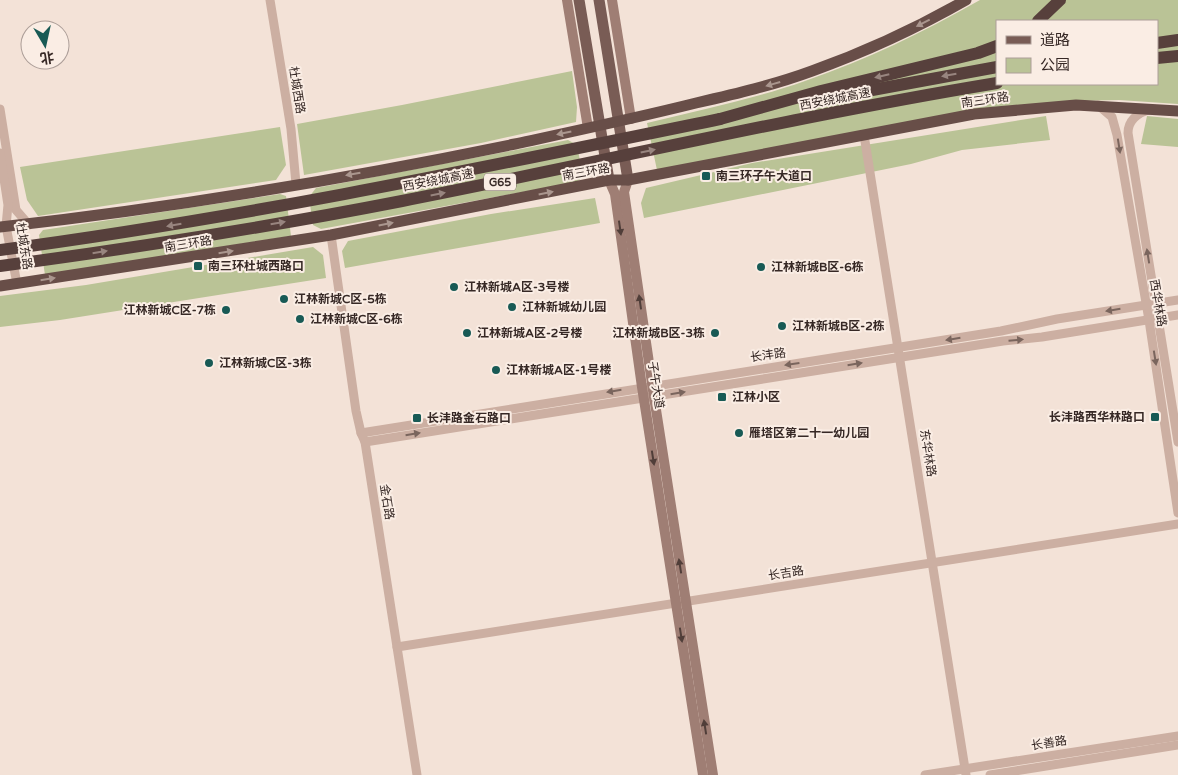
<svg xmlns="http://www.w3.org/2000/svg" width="1178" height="775" font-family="'Varela Round','Noto Sans SC',sans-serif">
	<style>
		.green { fill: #bac396; fill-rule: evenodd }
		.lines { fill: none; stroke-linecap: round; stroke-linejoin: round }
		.tertiary { stroke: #ccafa2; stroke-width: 9 }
		.secondary { stroke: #9f7e74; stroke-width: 10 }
		.primary { stroke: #795c55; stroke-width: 11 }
		.trunk { stroke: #684e48; stroke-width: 11 }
		.motorway { stroke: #57403c; stroke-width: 12 }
		.motorway-bridge { stroke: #57403c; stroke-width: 12 }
		.oneway { fill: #aa968e }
		.oneway2 { fill: #98857f }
		.oneway3 { fill: #7a655d }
		.oneway4 { fill: #503e39 }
		.poi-dot { fill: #185a55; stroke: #faede4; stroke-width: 2 }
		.labels { text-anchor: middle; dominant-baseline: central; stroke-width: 4; stroke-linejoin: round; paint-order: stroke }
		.shield { fill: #faede4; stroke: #71635e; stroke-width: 1 }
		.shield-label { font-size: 11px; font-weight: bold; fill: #362825 }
		.street-label { font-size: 12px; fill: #362825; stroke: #faede4 }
		.poi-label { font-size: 12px; font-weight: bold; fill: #362825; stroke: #faede4; text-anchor: start }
	</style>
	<rect width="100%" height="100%" fill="#f3e2d7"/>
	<g class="green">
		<path d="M980,0H1178V104L1119,100L1075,101L657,170L647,123C700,110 754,99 805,81C868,59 922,33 980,0ZM997,21H1157V84H997Z"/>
		<polygon points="572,71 577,107 576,122 481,143 304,175 297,124 402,105"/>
		<polygon points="1046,116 1050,140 962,150 911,164 644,218 641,203 646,188 752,163"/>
		<polygon points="1147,116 1178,119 1178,147 1141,144"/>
		<polygon points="280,127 286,165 276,180 38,216 27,200 20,167"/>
		<polygon points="568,140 577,145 583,177 577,182 321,229 313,225 309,197 316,188"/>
		<polygon points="280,194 286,196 291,236 45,275 39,235 43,230"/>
		<polygon points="595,198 600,223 345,268 342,251 348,241 491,214"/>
		<polygon points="313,247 323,255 326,278 60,320 0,327 0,296 86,285"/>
	</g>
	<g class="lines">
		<g class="tertiary">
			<polyline points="270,0 291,129 296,184"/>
			<polyline points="1098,105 1112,117 1117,135 1149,320 1178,513"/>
			<polyline points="0,109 16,210 29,225"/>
			<path d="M1149,110C1137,113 1128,121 1128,133L1178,442"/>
			<polyline points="864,135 966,775"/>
			<polyline points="0,153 8,205 6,226 17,284"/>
			<polyline points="331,235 356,411 361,433 365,442 417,775"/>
			<polyline points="361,433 1001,331 1057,319 1178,300"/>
			<polyline points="365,442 1003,341 1042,337 1178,315"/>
			<polyline points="397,647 1178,524"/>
			<polyline points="925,775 1178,736"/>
			<polyline points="990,775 1178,745"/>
		</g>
		<g class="secondary">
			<polyline points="567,0 588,128"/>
			<polyline points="612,0 631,119"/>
			<polyline points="609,180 615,194 642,387 703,775"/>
			<polyline points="628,180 624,192 654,397 713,775"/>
		</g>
		<g class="primary">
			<polyline points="579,0 609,180"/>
			<polyline points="599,0 628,180"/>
		</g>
		<g class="trunk">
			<path d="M0,227C172,208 345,179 515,144C575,131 636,118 696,103C735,94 774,85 812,71C865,52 917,28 966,0"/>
			<polyline points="0,286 331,235 609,180 628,180 974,114 1076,105 1178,111"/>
		</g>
		<g class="motorway">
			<polyline points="1038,21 1060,0"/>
			<polyline points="1157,43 1178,40"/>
			<polyline points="1157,58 1178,56"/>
			<polyline points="807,102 997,67"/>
			<polyline points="720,119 821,91 978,53 997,46"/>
		</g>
		<g class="motorway-bridge">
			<path d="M0,250C242,218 481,168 720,119"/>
			<path d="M0,266C134,248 269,227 402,201C601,162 797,116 997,83"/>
		</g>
	</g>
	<defs><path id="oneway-solid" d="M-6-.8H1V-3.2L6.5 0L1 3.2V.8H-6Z" transform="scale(1.25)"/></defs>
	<g class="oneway">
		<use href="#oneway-solid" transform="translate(923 23) rotate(153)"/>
		<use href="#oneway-solid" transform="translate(773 84) rotate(164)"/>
		<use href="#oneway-solid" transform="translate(564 133) rotate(168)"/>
		<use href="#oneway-solid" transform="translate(353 174) rotate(170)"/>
		<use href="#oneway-solid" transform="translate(546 193) rotate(-11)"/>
		<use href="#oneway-solid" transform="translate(386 224) rotate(-11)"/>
		<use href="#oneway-solid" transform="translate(226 252) rotate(-9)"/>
		<use href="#oneway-solid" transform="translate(48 279) rotate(-9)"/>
	</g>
	<g class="oneway2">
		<use href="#oneway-solid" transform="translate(949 75) rotate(170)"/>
		<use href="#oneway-solid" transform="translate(882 76) rotate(167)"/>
		<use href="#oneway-solid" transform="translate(648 151) rotate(-12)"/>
		<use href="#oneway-solid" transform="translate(438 194) rotate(-11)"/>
		<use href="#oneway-solid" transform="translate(278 223) rotate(-10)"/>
		<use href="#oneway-solid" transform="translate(174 225) rotate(170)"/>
		<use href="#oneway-solid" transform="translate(100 252) rotate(-9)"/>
	</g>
	<g class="oneway3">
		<use href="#oneway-solid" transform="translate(1119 146) rotate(81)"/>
		<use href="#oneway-solid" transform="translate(1148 256) rotate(-99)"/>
		<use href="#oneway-solid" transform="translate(1113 310) rotate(171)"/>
		<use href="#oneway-solid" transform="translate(953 339) rotate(171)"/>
		<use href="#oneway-solid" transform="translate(1016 340) rotate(-5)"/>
		<use href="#oneway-solid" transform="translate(1155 358) rotate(81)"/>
		<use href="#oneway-solid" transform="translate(792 364) rotate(172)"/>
		<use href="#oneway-solid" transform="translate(855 364) rotate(-9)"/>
		<use href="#oneway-solid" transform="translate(614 391) rotate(171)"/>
		<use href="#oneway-solid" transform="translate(678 393) rotate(-9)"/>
		<use href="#oneway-solid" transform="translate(413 434) rotate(-9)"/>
	</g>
	<g class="oneway4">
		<use href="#oneway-solid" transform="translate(620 228) rotate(82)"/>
		<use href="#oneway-solid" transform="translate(640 302) rotate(-98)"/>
		<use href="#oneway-solid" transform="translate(653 458) rotate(81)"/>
		<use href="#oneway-solid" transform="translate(680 566) rotate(-99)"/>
		<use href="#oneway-solid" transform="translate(681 635) rotate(81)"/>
		<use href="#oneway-solid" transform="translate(705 727) rotate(-99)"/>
	</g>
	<g class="poi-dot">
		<rect x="701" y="171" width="10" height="10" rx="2.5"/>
		<rect x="193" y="261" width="10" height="10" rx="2.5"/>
		<circle cx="761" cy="267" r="5"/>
		<circle cx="454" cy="287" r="5"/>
		<circle cx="284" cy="299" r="5"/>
		<circle cx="512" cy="307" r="5"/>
		<circle cx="226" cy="310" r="5"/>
		<circle cx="300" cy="319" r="5"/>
		<circle cx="782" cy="326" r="5"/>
		<circle cx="467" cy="333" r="5"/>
		<circle cx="715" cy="333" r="5"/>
		<circle cx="209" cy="363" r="5"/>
		<circle cx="496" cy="370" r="5"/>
		<rect x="717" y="392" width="10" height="10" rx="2.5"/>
		<rect x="1150" y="412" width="10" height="10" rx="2.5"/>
		<rect x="412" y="413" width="10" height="10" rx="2.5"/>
		<circle cx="739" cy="433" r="5"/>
	</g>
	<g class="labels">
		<rect class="shield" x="484" y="173.5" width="32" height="17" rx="4"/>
		<g class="shield-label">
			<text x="500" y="182">G65</text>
		</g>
		<g class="street-label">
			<text transform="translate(297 90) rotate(81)">杜城西路</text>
			<text transform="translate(835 99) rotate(-11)">西安绕城高速</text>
			<text transform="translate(985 100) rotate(-8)">南三环路</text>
			<text transform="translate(586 172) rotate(-10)">南三环路</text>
			<text transform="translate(438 180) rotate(-11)">西安绕城高速</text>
			<text transform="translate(188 244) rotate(-9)">南三环路</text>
			<text transform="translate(24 246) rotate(81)">杜城东路</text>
			<text transform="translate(1158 303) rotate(80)">西华林路</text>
			<text transform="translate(768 355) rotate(-8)">长沣路</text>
			<text transform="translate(656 385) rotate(81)">子午大道</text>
			<text transform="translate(928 453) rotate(81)">东华林路</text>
			<text transform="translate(387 502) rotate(81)">金石路</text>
			<text transform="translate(786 573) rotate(-9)">长吉路</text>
			<text transform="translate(1049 743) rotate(-9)">长善路</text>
		</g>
		<g class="poi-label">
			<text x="716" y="176">南三环子午大道口</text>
			<text x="208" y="266">南三环杜城西路口</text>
			<text x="771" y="267">江林新城B区-6栋</text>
			<text x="464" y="287">江林新城A区-3号楼</text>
			<text x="294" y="299">江林新城C区-5栋</text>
			<text x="522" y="307">江林新城幼儿园</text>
			<text x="216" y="310" text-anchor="end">江林新城C区-7栋</text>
			<text x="310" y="319">江林新城C区-6栋</text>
			<text x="792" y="326">江林新城B区-2栋</text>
			<text x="477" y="333">江林新城A区-2号楼</text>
			<text x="705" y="333" text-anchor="end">江林新城B区-3栋</text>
			<text x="219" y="363">江林新城C区-3栋</text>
			<text x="506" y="370">江林新城A区-1号楼</text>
			<text x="732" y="397">江林小区</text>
			<text x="1145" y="417" text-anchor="end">长沣路西华林路口</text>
			<text x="427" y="418">长沣路金石路口</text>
			<text x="749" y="433">雁塔区第二十一幼儿园</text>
		</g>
	</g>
	<rect x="996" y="20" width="162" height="65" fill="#faede4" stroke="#ac9e98"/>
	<rect x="1006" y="36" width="25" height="8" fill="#795c55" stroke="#ac9e98"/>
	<text x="1040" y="45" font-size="15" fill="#362825">道路</text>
	<rect x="1006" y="58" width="25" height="15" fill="#bac396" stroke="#ac9e98"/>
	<text x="1040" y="70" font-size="15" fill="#362825">公园</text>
	<g transform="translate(45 45) rotate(171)"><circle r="24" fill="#faede4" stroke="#ac9e98"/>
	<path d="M0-4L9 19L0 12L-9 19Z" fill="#185a55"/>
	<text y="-8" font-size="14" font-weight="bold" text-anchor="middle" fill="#362825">北</text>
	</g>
</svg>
